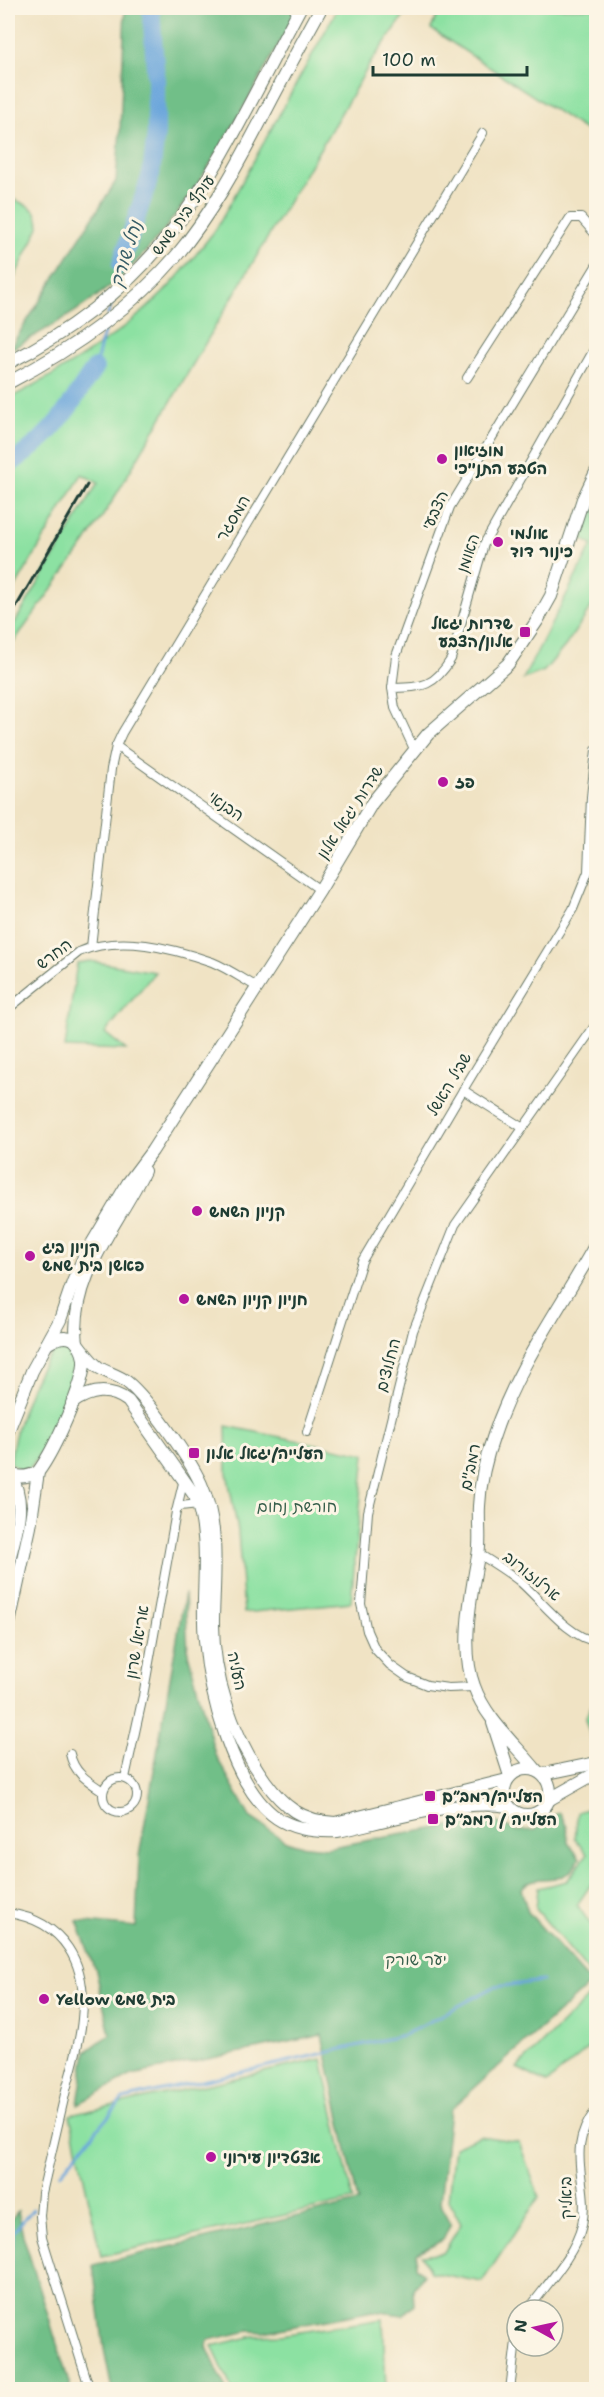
<svg xmlns="http://www.w3.org/2000/svg" width="604" height="2397" font-family="'Shantell Sans','Playpen Sans Hebrew',sans-serif">
	<style>
		.green { fill: #8ce1a2; stroke: #568f6b; stroke-width: 1.5 }
		.forest { fill: #71bf88; stroke: #487e5e; stroke-width: 1.5 }
		.lines { fill: none; stroke-linecap: round; stroke-linejoin: round }
		.stream { stroke: #6aa6db; stroke-width: 3 }
		.river { stroke: #6aa6db; stroke-width: 18 }
		.street-casing { stroke: #687766; stroke-width: 10 }
		.secondary-casing { stroke: #687766; stroke-width: 14 }
		.street { stroke: #fff; stroke-width: 8 }
		.secondary { stroke: #fff; stroke-width: 12 }
		.rail { stroke: #1f3d34; stroke-width: 3 }
		.poi-dot { fill: #b5179e; stroke: #fcf5e5; stroke-width: 2 }
		.labels { text-anchor: middle; dominant-baseline: central; stroke-width: 6; stroke-linejoin: round; paint-order: stroke }
		.street-label { font-size: 16px; fill: #1f3d34; stroke: #fcf5e5 }
		.poi-label { font-size: 16px; font-weight: bold; fill: #1f3d34; stroke: #fcf5e5; text-anchor: start }
		.park-label { font-size: 16px; fill: #355e4a; stroke: #fcf5e5 }
		.water-label { font-size: 18px; font-style: italic; fill: #365c66; stroke: #fcf5e5 }
	</style>
	<rect width="100%" height="100%" fill="#fcf5e5"/>
	<filter id="ink" filterUnits="userSpaceOnUse"><feTurbulence type="fractalNoise" baseFrequency=".0167" numOctaves="2"/><feDisplacementMap in="SourceGraphic" scale="12" xChannelSelector="R" yChannelSelector="G"/><feConvolveMatrix kernelMatrix="1 2 1 2 8 2 1 2 1" color-interpolation-filters="sRGB"/></filter>
	<filter id="wash" filterUnits="userSpaceOnUse"><feTurbulence type="fractalNoise" baseFrequency=".008" numOctaves="4" result="noise"/><feDisplacementMap in="SourceGraphic" scale="24" xChannelSelector="R" yChannelSelector="G"/><feGaussianBlur stdDeviation="1.35" result="paint"/><feColorMatrix in="noise" values="0 0 0 0 0 0 0 0 0 0 0 0 0 0 0 0 0 1.4 0 .05"/><feComposite in="paint" operator="in"/></filter>
	<g filter="url(#wash)">
		<rect width="100%" height="100%" fill="#f0e3c4"/>
		<g class="green">
			<path d="M338,8H410L371,62L113,500L86,542L8,650V634L98,483L82,474L8,600V399C63,371 119,337 163,293C182,273 199,251 216,229Z"/>
			<polygon points="440,8 596,8 596,125 591,134 431,29"/>
			<path d="M15,200C30,206 39,210 39,227L8,291V218Z"/>
			<polygon points="596,496 596,600 566,645 544,671 523,679 592,545 582,539"/>
			<polygon points="90,961 155,972 105,1033 126,1050 65,1048 77,963"/>
			<path d="M59,1348L72,1349C91,1369 46,1451 29,1469L19,1470L11,1463C10,1439 37,1357 59,1348Z"/>
			<polygon points="226,1426 365,1454 351,1602 244,1613 238,1531 227,1473"/>
			<polygon points="596,1695 596,1754 585,1719"/>
			<polygon points="596,1806 596,1877 577,1905 596,1932 596,1981 536,1909 538,1888 567,1881 587,1854 575,1838 578,1812"/>
			<polygon points="596,1990 596,2042 547,2083 517,2068"/>
			<polygon points="322,2059 353,2200 101,2256 70,2115"/>
			<polygon points="480,2136 519,2142 539,2197 482,2282 430,2272 422,2255 444,2252 461,2224 448,2200 454,2147"/>
			<polygon points="383,2319 386,2389 232,2389 212,2346 254,2336 281,2335"/>
		</g>
		<g class="forest">
			<path d="M125,8H299C249,95 200,199 128,270C93,304 50,327 8,351L116,181L120,131Z"/>
			<path d="M185,1593L188,1653L215,1754L250,1817L286,1841L299,1845L326,1848L487,1819L518,1831L535,1830L559,1812L567,1827L568,1843L580,1858C577,1863 573,1870 568,1873C553,1885 535,1871 521,1889L528,1912L591,1983L450,2110L440,2203L451,2223L443,2240L417,2253L416,2267L424,2274L413,2289L414,2304L403,2315L373,2311L264,2332L249,2331L208,2340L207,2347L226,2389H112L104,2349L93,2265L358,2202L322,2035L132,2075L78,2104L86,2052L110,2034L96,1971L77,1921L136,1927L139,1856Z"/>
			<polygon points="18,2211 23,2235 71,2389 8,2389 8,2223"/>
		</g>
		<g class="lines">
			<g class="stream">
				<polyline points="115,286 121,264"/>
				<polyline points="108,315 112,301"/>
				<polyline points="95,368 105,327"/>
				<polyline points="60,2174 123,2099 404,2035 494,1987 543,1981"/>
				<polyline points="8,2300 13,2232 33,2209"/>
			</g>
			<g class="river">
				<polyline points="121,264 151,174 156,133 156,80 151,8"/>
				<path d="M8,465C32,450 52,431 69,407C78,394 85,381 95,368"/>
			</g>
		</g>
	</g>
	<g filter="url(#ink)">
		<g class="lines">
			<defs>
				<g id="street">
					<polyline points="467,378 570,218 581,218 596,235"/>
					<polyline points="392,688 396,656 450,507 596,266"/>
					<polyline points="116,746 320,890"/>
					<path d="M414,749L395,708L392,688C423,687 434,687 451,659L484,544L596,346"/>
					<polyline points="91,947 111,769 116,746 122,733 483,133"/>
					<path d="M8,1009L79,952C120,934 172,948 212,962C227,968 243,979 257,987"/>
					<polyline points="463,1090 523,1128"/>
					<polyline points="307,1432 362,1261 463,1090 573,909 588,872 591,797 596,750"/>
					<polyline points="176,1511 180,1506 199,1504"/>
					<path d="M479,1554C492,1562 506,1571 518,1580C539,1597 569,1639 596,1641"/>
					<polyline points="474,1687 448,1688 427,1685 407,1677 390,1665 375,1649 367,1631 361,1604 368,1512 413,1331 455,1225 596,1024"/>
					<path d="M70,1754C74,1773 88,1781 103,1791"/>
					<circle cx="120" cy="1795" r="17"/>
					<polyline points="125,1778 143,1696 176,1512 184,1479"/>
					<path d="M8,1913C64,1921 88,1963 82,2019C80,2043 72,2067 66,2090C58,2125 50,2159 42,2193L40,2216L42,2237L90,2390"/>
					<path d="M528,2310C546,2285 575,2255 582,2225C591,2181 563,2152 596,2110"/>
					<polyline points="510,2390 517,2333"/>
				</g>
				<g id="secondary">
					<path d="M8,363C66,334 124,291 165,240C220,170 258,86 300,8"/>
					<path d="M8,383C71,350 130,310 177,255C210,215 235,170 259,124C279,85 300,46 321,8"/>
					<path d="M77,1343C69,1278 117,1226 144,1171"/>
					<path d="M80,1347C86,1354 91,1362 98,1367C107,1373 118,1375 127,1382C148,1399 190,1459 201,1484C220,1527 214,1574 213,1619C212,1676 232,1735 265,1781C284,1807 301,1821 335,1823L507,1780"/>
					<path d="M72,1403C91,1390 109,1387 128,1401L195,1496C213,1542 200,1592 205,1640C209,1691 233,1788 277,1818C295,1830 317,1832 338,1831C389,1820 457,1799 508,1806"/>
					<polyline points="8,1431 32,1371 60,1320 73,1282 84,1257 128,1183 152,1151 320,890 372,803 428,734 508,664 537,621 551,596 583,499 596,472"/>
					<path d="M8,1472C17,1479 28,1477 38,1472C53,1452 86,1382 84,1359C83,1352 79,1343 73,1339C63,1334 55,1339 47,1344"/>
					<path d="M8,1564C15,1533 28,1504 10,1474"/>
					<polyline points="8,1628 30,1527 38,1472"/>
					<polyline points="493,1723 510,1776"/>
					<circle cx="527" cy="1792" r="23"/>
					<path d="M536,1770C515,1744 485,1718 474,1686C460,1649 471,1594 478,1556C481,1540 478,1523 479,1506C480,1483 486,1457 494,1435C517,1366 561,1307 596,1244"/>
					<polyline points="543,1774 596,1763"/>
					<polyline points="550,1799 596,1773"/>
				</g>
			</defs>
			<use href="#street" class="street-casing"/>
			<use href="#secondary" class="secondary-casing"/>
			<use href="#street" class="street"/>
			<use href="#secondary" class="secondary"/>
			<polyline class="rail" points="8,621 87,485"/>
		</g>
	</g>
	<g class="poi-dot">
		<circle cx="442" cy="459" r="6"/>
		<circle cx="498" cy="542" r="6"/>
		<rect x="519" y="626" width="12" height="12" rx="3"/>
		<circle cx="443" cy="782" r="6"/>
		<circle cx="197" cy="1211" r="6"/>
		<circle cx="30" cy="1256" r="6"/>
		<circle cx="184" cy="1299" r="6"/>
		<rect x="188" y="1447" width="12" height="12" rx="3"/>
		<rect x="424" y="1790" width="12" height="12" rx="3"/>
		<rect x="427" y="1813" width="12" height="12" rx="3"/>
		<circle cx="44" cy="1999" r="6"/>
		<circle cx="211" cy="2157" r="6"/>
	</g>
	<g class="labels">
		<g class="street-label">
			<text transform="translate(183 215) rotate(-54)">עוקף בית שמש</text>
			<text transform="translate(435 510) rotate(-65)">הצבעי</text>
			<text transform="translate(233 518) rotate(-59)">המסגר</text>
			<text transform="translate(468 553) rotate(-71)">האומן</text>
			<text transform="translate(226 806) rotate(35)">הבנאי</text>
			<text transform="translate(350 812) rotate(-57)">שדרות יגאל אלון</text>
			<text transform="translate(54 954) rotate(-37)">החרש</text>
			<text transform="translate(449 1084) rotate(-59)">שביל האשל</text>
			<text transform="translate(388 1365) rotate(-75)">החלוצים</text>
			<text transform="translate(470 1467) rotate(-78)">רמב"ם</text>
			<text transform="translate(532 1576) rotate(39)">ארלוזורוב</text>
			<text transform="translate(137 1642) rotate(-80)">אריאל שרון</text>
			<text transform="translate(237 1671) rotate(78)">העליה</text>
			<text transform="translate(566 2198) rotate(-91)">ביאליק</text>
		</g>
		<g class="poi-label">
			<text x="454" y="450">מוזיאון<tspan x="454" dy="18">הטבע התנ"כי</tspan></text>
			<text x="510" y="533">אולמי<tspan x="510" dy="18">כינור דוד</tspan></text>
			<text x="513" y="623" text-anchor="end">שדרות יגאל<tspan x="513" dy="18">אלון/הצבע</tspan></text>
			<text x="455" y="782">פז</text>
			<text x="209" y="1211">קניון השמש</text>
			<text x="42" y="1247">קניון ביג<tspan x="42" dy="18">פאשן בית שמש</tspan></text>
			<text x="196" y="1299">חניון קניון השמש</text>
			<text x="206" y="1453">העלייה/יגאל אלון</text>
			<text x="442" y="1796">העלייה/רמב״ם</text>
			<text x="445" y="1819">העלייה / רמב״ם</text>
			<text x="56" y="1999">Yellow בית שמש</text>
			<text x="223" y="2157">אצטדיון עירוני</text>
		</g>
		<g class="park-label">
			<text x="297" y="1506">חורשת נחום</text>
			<text x="416" y="1959">יער שורק</text>
		</g>
		<g class="water-label">
			<text transform="translate(126 254) rotate(-73)">נחל שורק</text>
		</g>
	</g>
	<rect width="604" height="2397" fill="none" stroke="#fcf5e5" stroke-width="30"/>
	<g transform="translate(535 2328) rotate(278)"><circle r="28" fill="#fcf5e5" stroke="#a4ab9e" stroke-width="1.5"/>
	<path d="M0-4.5L10 22L0 15L-10 22Z" fill="#b5179e"/>
	<text y="-9" font-size="16" font-weight="bold" text-anchor="middle" fill="#1f3d34">N</text>
	</g>
	<path d="M373 66v9h154v-9" fill="none" stroke="#1f3d34" stroke-width="3"/>
	<text x="382" y="66" font-size="18" fill="#1f3d34" stroke="#fcf5e5" stroke-width="4.5" paint-order="stroke">100 m</text>
</svg>
